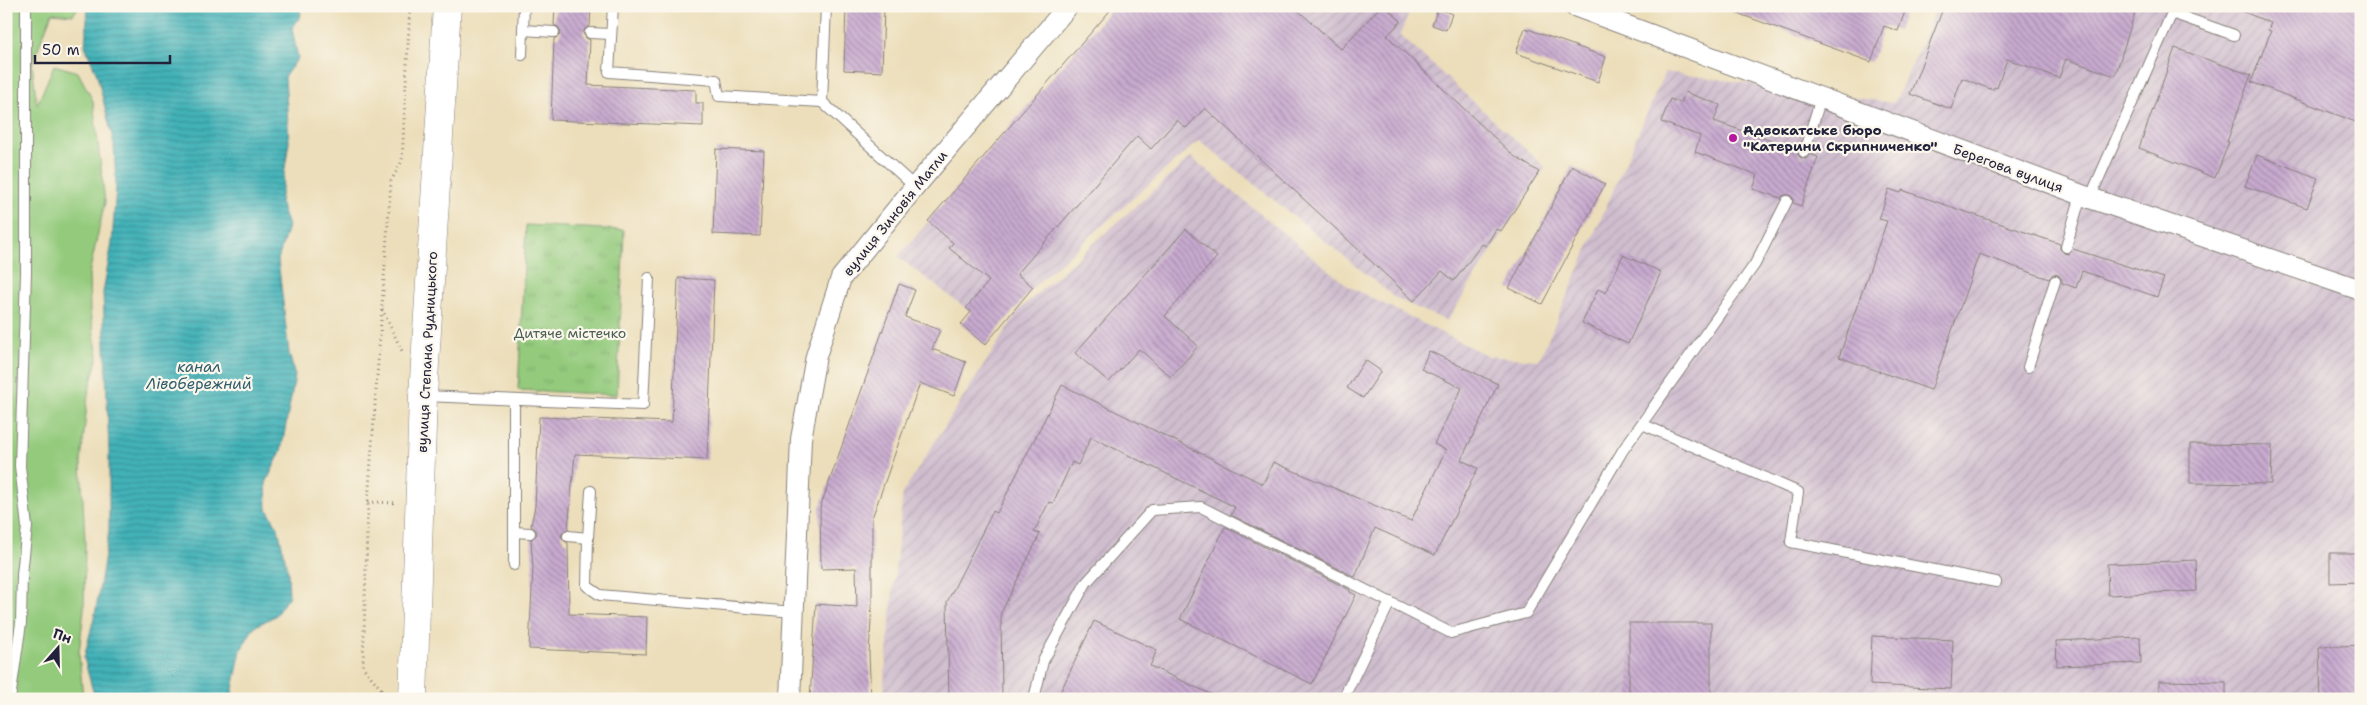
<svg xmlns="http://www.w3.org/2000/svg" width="2367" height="705" font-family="'Shantell Sans',sans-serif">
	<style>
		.industrial { fill: url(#industrial-furrows) }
		.grass { fill: #93ca7c; stroke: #5a765c }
		.park { fill: url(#park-tufts); stroke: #5a765c }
		.water { fill: url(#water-rules); stroke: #326a7a }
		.building { fill: url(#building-back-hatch) }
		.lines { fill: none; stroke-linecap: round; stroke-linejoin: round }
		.lane-casing { stroke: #87807a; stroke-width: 12 }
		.street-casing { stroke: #87807a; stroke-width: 22 }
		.secondary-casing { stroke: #87807a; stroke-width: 29 }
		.path { stroke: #87807a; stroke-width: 3; stroke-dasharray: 1 4; stroke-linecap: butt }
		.lane { stroke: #fff; stroke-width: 10 }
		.street { stroke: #fff; stroke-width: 20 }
		.secondary { stroke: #fff; stroke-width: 28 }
		.poi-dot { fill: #b5179e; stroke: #fbf7ec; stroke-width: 2 }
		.labels { text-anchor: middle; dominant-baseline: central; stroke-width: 4.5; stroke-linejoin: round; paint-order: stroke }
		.poi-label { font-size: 14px; font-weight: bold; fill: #22223b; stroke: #fbf7ec; text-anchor: start }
		.street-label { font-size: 14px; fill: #22223b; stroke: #fbf7ec }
		.park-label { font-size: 14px; fill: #4a5d52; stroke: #fbf7ec }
		.water-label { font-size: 15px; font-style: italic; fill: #2f5c6d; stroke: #fbf7ec }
	</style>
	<defs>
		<pattern id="industrial-furrows" width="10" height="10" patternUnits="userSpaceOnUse" patternTransform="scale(1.25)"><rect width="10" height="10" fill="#cfbdce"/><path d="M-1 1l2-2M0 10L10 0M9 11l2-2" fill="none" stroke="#b1a2b2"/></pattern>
		<pattern id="park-tufts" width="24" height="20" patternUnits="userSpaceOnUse" patternTransform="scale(1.25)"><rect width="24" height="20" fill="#93ca7c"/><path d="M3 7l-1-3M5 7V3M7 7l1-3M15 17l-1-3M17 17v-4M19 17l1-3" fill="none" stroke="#7ead6c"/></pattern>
		<pattern id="water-rules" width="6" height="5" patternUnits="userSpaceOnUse" patternTransform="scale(1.25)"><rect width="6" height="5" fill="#42b2b8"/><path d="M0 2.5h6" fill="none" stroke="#379097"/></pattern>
		<pattern id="building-back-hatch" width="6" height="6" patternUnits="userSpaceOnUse" patternTransform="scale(1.25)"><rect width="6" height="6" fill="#c8aacf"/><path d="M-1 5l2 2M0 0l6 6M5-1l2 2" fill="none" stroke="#a28aa9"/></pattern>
	</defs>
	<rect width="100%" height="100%" fill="#fbf7ec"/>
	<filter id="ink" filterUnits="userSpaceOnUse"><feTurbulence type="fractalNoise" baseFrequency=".02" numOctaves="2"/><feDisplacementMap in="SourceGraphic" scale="10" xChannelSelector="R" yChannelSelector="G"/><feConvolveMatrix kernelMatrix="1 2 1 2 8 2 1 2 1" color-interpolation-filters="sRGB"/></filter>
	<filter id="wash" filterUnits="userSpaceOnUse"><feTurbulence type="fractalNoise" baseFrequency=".0096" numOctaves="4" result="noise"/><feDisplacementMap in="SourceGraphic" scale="20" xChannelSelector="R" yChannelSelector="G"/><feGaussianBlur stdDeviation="1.12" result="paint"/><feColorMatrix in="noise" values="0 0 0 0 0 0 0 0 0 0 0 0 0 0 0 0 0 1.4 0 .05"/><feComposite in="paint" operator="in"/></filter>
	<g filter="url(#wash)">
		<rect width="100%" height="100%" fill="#ecdeba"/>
		<g class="industrial">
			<polygon points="1114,6 1412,6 1400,35 1545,167 1447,321 1397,299 1199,140 1033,287 985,345 961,324 971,312 898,257"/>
			<polygon points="1936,6 2361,6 2361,699 885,699 884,682 903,492 1019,310 1191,157 1348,286 1488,356 1539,360 1665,72 1894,103 1920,48"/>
		</g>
		<polygon class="grass" points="6,6 79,6 73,15 52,13 32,64 37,105 54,65 78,72 93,101 105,202 89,274 90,312 98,356 88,394 81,462 85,540 84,609 79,653 83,699 6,699"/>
		<polygon class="park" points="526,225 624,230 617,395 518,390"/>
		<polygon class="water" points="88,6 299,6 301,15 292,29 298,58 285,76 289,142 280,202 288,226 278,260 289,353 295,376 281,451 266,483 267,509 278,528 288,572 289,596 275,616 254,627 241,650 231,699 95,699 84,658 96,609 109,531 109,452 103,292 112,243 116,186 114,144 97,75 85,46"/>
		<g id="blocks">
			<g class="building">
				<polygon points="555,6 591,6 590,26 585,29 583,33 586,38 590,40 588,85 696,90 696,103 703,103 703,126 551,120 554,39 559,36 561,32 558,27 554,25"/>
				<polygon points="846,6 884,6 882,72 844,70"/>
				<polygon points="1114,6 1293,6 1341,49 1381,6 1385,6 1401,21 1387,36 1514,156 1539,172 1501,231 1496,229 1486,246 1482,244 1454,281 1442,271 1414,301 1205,108 1186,128 1177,120 1151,149 1137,136 1017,274 1033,287 985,345 961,324 971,312 966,308 989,281 949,248 953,243 928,221"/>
				<polygon points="1724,6 1907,6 1898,31 1884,26 1871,62 1723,8"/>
				<polygon points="1944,6 2137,6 2115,76 2066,59 2059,78 2007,59 1997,88 1994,87 1993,90 1962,78 1951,109 1910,94"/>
				<polygon points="2229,6 2361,6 2361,124 2251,82 2271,31 2268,30 2271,23"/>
				<polygon points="1438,8 1452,14 1446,30 1432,25"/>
				<polygon points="1525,28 1606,57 1598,82 1516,53"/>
				<polygon points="2175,48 2251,75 2227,142 2229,142 2215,178 2139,148"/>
				<polygon points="1685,92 1720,105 1714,121 1798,150 1797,154 1801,158 1806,159 1810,154 1818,157 1801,206 1793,203 1793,198 1790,195 1784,195 1781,198 1753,189 1758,175 1695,152 1700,136 1661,122 1670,99 1681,103"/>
				<polygon points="716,149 764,151 760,236 713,234"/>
				<polygon points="2257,155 2318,178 2307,208 2245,186"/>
				<polygon points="1572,166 1605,184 1542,304 1509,288"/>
				<polygon points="1889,189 1901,193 1902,190 2060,244 2060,249 2064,253 2068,254 2073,249 2164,278 2157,297 2082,271 2076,288 2062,283 2062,279 2058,275 2053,274 2049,279 1979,254 1931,390 1839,357 1887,221 1879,219"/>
				<polygon points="1186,229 1217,257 1165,316 1198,346 1171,377 1139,349 1109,382 1075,353"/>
				<polygon points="1623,255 1661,272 1628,344 1582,323 1598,289 1606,293"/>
				<polygon points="678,278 714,280 707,460 575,454 568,529 563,532 561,536 564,541 568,543 569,614 647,617 646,654 529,649 533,568 531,540 537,534 536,530 531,526 535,506 539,417 672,422"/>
				<polygon points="899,284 915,290 905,317 940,330 932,349 966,362 954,396 920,383 872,518 872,603 869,654 871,699 810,699 816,604 857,607 856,568 821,569 820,508"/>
				<polygon points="1429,351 1498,384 1461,460 1478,468 1435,555 1375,528 1355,577 1231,515 1235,507 1091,437 1078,465 1072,462 1053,503 1049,502 1034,532 1040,534 1001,613 1002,699 949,699 947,602 993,511 997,513 1062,385 1263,484 1273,462 1411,521 1446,450 1434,444 1462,388 1421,369"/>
				<polygon points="1365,360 1381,371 1363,398 1347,388"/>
				<polygon points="2190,444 2272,445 2271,484 2190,483"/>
				<polygon points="1225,527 1350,590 1350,592 1356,595 1312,684 1180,619"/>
				<polygon points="2330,553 2361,553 2361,582 2330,583"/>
				<polygon points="2196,560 2197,591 2108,595 2107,564"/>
				<polygon points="1094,621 1157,650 1150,666 1221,699 1057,699"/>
				<rect x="1629" y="623" width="82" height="76"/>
				<polygon points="1872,636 1953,640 1951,689 1870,685"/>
				<polygon points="2140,637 2141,663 2057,666 2056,641"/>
				<polygon points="2361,645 2361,699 2321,699 2319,647"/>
				<polygon points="2159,681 2226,682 2226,699 2159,699"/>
			</g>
		</g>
	</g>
	<g filter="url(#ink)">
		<use href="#blocks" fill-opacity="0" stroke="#87807a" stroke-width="1"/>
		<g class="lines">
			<defs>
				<g id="lane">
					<polyline points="613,6 609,72 716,80 719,96 822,102"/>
					<polyline points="826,6 822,102 915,187"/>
					<polyline points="523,30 554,32"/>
					<polyline points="590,33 611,34"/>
					<polyline points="522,55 524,6"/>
					<polyline points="1804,152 1821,98"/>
					<polyline points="2090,198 2172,13 2234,35"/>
					<polyline points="2066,247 2081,195"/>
					<polyline points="2028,367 2055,281"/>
					<polyline points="424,396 643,405 649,278"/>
					<polyline points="1642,424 1798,492 1791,542 1996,582"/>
					<polyline points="514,532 530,533"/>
					<polyline points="568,536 588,538 591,491"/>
					<polyline points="588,538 587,586 600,595 794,612"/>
					<polyline points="514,565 514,400"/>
					<polyline points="10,699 21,623 22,574 27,527 20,466 26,272 26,6"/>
					<polyline points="1034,699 1043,661 1086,583 1152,510 1201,507 1451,633 1526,613 1623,450 1755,264 1787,201"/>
					<polyline points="1343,699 1390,602"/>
				</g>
				<g id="street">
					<polyline points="1574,6 2090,198 2361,290"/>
					<polyline points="790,699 801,439 816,356 841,278 909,194 1068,6"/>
				</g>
				<polyline id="secondary" points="413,699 423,396 447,6"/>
			</defs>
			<use href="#lane" class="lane-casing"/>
			<use href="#street" class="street-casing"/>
			<use href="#secondary" class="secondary-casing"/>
			<g class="path">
				<polyline points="382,309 402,351"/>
				<polyline points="368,502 398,503"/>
				<polyline points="380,699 381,689 363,667 368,502 391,181 402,161 410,6"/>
			</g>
			<use href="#lane" class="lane"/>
			<use href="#street" class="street"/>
			<use href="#secondary" class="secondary"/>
		</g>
	</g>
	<circle class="poi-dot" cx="1733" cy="138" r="5"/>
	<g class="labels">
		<g class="poi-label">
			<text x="1743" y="130">Адвокатське бюро<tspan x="1743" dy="16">"Катерини Скрипниченко"</tspan></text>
		</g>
		<g class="street-label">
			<text transform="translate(2008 168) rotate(20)">Берегова вулиця</text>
			<text transform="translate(895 213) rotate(-51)">вулиця Зиновія Матли</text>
			<text transform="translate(427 352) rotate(-87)">вулиця Степана Рудницького</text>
		</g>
		<g class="park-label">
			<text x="570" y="333">Дитяче містечко</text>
		</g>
		<g class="water-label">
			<text x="199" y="367">канал<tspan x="199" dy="17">Лівобережний</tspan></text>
		</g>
	</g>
	<rect width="2367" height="705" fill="none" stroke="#fbf7ec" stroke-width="25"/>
	<g transform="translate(58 648) rotate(20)" stroke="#fbf7ec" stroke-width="4" paint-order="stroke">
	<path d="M0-4L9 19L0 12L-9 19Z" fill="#22223b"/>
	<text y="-8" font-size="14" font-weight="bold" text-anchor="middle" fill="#22223b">Пн</text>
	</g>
	<path d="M35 55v8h135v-8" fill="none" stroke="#22223b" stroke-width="2.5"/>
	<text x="42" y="55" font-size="15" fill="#22223b" stroke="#fbf7ec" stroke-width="4" paint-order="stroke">50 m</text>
</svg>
